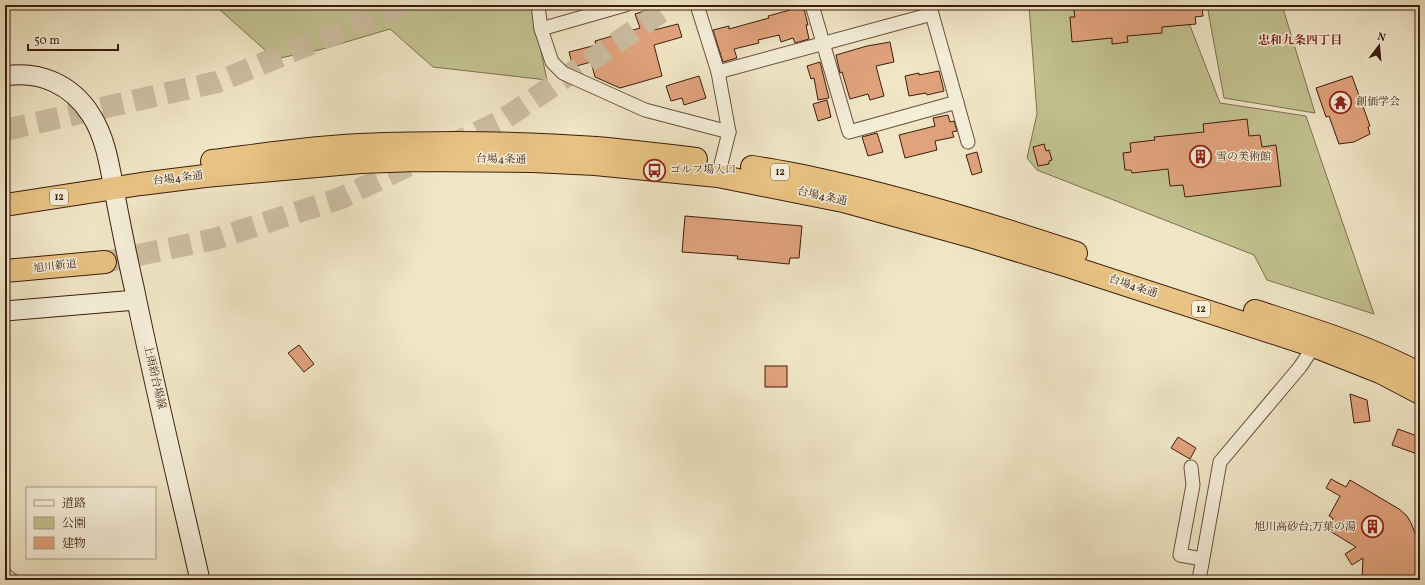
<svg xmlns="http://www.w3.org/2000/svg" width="1425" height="585" font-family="Vollkorn,'Noto Serif JP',serif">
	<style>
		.green { fill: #c2c290; stroke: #806f4e }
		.building { fill: #e1a37d; stroke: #3d1c0c }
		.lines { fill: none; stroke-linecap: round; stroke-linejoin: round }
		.highway-tunnel { stroke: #ccbea1; stroke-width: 22; stroke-dasharray: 22 11; stroke-linecap: butt }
		.street-casing { stroke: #6a4e3a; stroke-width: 15 }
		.secondary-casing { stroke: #3d1c0c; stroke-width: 21 }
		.highway-casing { stroke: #3d1c0c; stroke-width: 24 }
		.street { stroke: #f5efda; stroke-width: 13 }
		.secondary { stroke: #f5efda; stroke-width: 19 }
		.highway { stroke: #e8c383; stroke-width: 22 }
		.labels { text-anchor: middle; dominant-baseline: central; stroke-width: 3; stroke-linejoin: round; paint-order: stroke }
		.shield { fill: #f5efda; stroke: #745b4a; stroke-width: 1 }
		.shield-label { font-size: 10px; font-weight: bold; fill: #3d1c0c }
		.poi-label { font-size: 11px; fill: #3d1c0c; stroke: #f5efda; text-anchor: start }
		.street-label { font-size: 11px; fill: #3d1c0c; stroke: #f5efda }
		.neighbourhood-label { font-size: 12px; font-weight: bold; fill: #7a1f14; stroke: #f5efda }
	</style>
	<rect width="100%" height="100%" fill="#f0e6c6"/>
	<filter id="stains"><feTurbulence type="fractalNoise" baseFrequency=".005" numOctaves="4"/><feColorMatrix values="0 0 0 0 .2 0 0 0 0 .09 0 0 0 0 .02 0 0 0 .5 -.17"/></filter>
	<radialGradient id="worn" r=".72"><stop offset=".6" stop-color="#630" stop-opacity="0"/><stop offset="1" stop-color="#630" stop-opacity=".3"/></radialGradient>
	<g class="green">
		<polygon points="218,5 531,5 547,80 433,67 390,29 319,50 275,59 219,9"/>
		<polygon points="1029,5 1182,5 1220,103 1306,116 1374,314 1267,280 1254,255 1037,170 1027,158 1037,114"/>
		<polygon points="1207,5 1282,5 1315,113 1224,98"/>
	</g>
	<g class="building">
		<polygon points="789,5 803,5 808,25 806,25 809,39 795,43 793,38 781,42 779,35 758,40 759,43 734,49 737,58 723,62 713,30 729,26 729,29 769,18 768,16 790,10"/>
		<polygon points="1073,5 1202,5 1203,16 1195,17 1196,24 1162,27 1162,33 1127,36 1128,42 1112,44 1112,38 1072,42 1070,17 1075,17"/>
		<polygon points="648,10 654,30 678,24 682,37 654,45 662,76 620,88 595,77 591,62 573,67 569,52 596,45 595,41 640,28 635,14"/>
		<polygon points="890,42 894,62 876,66 884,96 870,100 868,94 850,99 842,72 840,73 836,55 867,46"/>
		<polygon points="820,62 829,98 818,100 814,78 811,79 807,66"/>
		<polygon points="939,71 944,91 927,95 926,93 909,96 905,76 919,73 919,75"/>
		<polygon points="699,76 706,98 684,105 682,98 671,101 666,86"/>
		<polygon points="1352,76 1370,126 1368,127 1370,134 1354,142 1339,144 1329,116 1326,117 1316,88"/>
		<polygon points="827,100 831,117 818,121 813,104"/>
		<polygon points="948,115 950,122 954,121 957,131 952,132 954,137 935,141 937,150 905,158 899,135 935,126 933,118"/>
		<polygon points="1247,119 1249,136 1260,135 1262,147 1276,145 1281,186 1185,197 1183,185 1170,186 1168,169 1132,173 1131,170 1125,170 1123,153 1131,152 1130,143 1155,140 1154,137 1204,132 1203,124"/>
		<polygon points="877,133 883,152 868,156 862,137"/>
		<polygon points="1044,144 1046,151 1049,150 1052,160 1049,161 1049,164 1038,166 1033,147"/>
		<polygon points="977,152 982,172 972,175 966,155"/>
		<polygon points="685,216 802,226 799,258 790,258 789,264 737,259 738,256 682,252"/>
		<polygon points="299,345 314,364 304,372 288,353"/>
		<rect x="765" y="366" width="22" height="21"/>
		<polygon points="1350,394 1367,400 1370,421 1354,423"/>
		<polygon points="1398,429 1420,437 1420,455 1392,445"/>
		<polygon points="1178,437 1196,448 1190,459 1171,448"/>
		<polygon points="1331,479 1346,487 1350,480 1399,509 1407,516 1411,523 1419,543 1418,580 1362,580 1363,558 1352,565 1345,554 1356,547 1330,531 1334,523 1332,521 1333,518 1329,516 1340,496 1326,488"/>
	</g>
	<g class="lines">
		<g class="highway-tunnel">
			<polyline points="5,130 217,82 399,8 405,5"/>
			<polyline points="105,262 215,239 341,198 501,121 663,11 668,5"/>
		</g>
		<defs>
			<g id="street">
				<polyline points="538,5 541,29 552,62 563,73 645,110 729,132"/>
				<polyline points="697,5 718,72 729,132 718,176"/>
				<polyline points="812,5 849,132 957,102"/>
				<polyline points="1420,5 1420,6"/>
				<polyline points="930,7 968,142"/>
				<polyline points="541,29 625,5"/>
				<polyline points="718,72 932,14"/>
				<polyline points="1191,467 1193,485 1180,555 1202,559"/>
				<polyline points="5,575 12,580"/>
				<polyline points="1199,580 1220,462 1300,367 1314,346 1316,341"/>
			</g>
			<g id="secondary">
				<path d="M5,76C40,70 72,85 91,115C106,138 110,168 115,195C121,226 127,257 134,287C154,385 178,483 200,580"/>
				<polyline points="5,311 136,300"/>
			</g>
			<g id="highway">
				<path d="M212,161C260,155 311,147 360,145C438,142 518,142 596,148C630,151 663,155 696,159"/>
				<path d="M752,167C772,170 792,173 812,178C901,197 989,224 1076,253"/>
				<polyline points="5,205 141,184 205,176 361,162 416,160 533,161 595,164 718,176 843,201 977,238 1065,265 1314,346 1380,372 1420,393"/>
				<polyline points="5,271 105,262"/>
				<path d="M1255,311C1311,329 1368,346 1420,374"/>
			</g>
		</defs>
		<use href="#street" class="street-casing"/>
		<use href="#secondary" class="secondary-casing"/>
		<use href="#highway" class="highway-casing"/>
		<use href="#street" class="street"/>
		<use href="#secondary" class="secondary"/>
		<use href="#highway" class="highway"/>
	</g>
	<defs>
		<symbol id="temple-ring" viewBox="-11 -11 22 22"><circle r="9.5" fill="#f5efda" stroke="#8f2418" stroke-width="1.5"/><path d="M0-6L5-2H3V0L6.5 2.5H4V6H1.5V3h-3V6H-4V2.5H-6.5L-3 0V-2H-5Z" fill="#8f2418"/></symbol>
		<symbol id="building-ring" viewBox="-11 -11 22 22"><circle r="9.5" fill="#f5efda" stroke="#8f2418" stroke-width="1.5"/><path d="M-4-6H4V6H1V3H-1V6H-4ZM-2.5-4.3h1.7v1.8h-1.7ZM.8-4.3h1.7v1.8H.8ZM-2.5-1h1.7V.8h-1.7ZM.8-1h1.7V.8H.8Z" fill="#8f2418"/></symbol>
		<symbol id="bus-ring" viewBox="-11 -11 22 22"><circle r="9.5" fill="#f5efda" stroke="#8f2418" stroke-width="1.5"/><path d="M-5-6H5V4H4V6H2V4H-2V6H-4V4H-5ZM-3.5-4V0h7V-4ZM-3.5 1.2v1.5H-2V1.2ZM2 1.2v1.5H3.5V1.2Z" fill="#8f2418"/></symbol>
	</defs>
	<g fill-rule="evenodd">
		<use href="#temple-ring" x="1328" y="90" width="25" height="25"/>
		<use href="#building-ring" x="1188" y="144" width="25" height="25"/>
		<use href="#bus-ring" x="642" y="158" width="25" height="25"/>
		<use href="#building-ring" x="1360" y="514" width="25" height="25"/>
	</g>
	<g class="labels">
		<g class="shield">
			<rect x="771" y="164" width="18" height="16" rx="3"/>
			<rect x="50" y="189" width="18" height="16" rx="3"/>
			<rect x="1192" y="301" width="18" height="16" rx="3"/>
		</g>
		<g class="shield-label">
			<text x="780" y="172">12</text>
			<text x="59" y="197">12</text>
			<text x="1201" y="309">12</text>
		</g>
		<g class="poi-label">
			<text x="1356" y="102">創価学会</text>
			<text x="1216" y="157">雪の美術館</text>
			<text x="670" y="170">ゴルフ場入口</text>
			<text x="1356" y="527" text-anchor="end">旭川高砂台;万葉の湯</text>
		</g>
		<g class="street-label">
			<text transform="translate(501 160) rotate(1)">台場4条通</text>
			<text transform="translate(178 179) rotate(-7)">台場4条通</text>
			<text transform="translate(822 197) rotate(12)">台場4条通</text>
			<text transform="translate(55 267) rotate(-6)">旭川新道</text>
			<text transform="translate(1133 287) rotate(18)">台場4条通</text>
			<text transform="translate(154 377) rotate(77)">上雨紛台場線</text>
		</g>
		<g class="neighbourhood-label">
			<text x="1300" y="41">忠和九条四丁目</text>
		</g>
	</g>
	<rect width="1425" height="585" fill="none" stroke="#f0e6c6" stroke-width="20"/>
	<rect x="6" y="6" width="1413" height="573" fill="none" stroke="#3d1c0c" stroke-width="2"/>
	<rect x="10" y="10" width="1405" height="565" fill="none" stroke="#3d1c0c"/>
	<rect x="26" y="487" width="130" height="72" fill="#f5efda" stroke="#ab9b88"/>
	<rect x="34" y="500" width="20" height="6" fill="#f5efda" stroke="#ab9b88"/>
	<text x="62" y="507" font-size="12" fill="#3d1c0c">道路</text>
	<rect x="34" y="517" width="20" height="12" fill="#c2c290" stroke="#ab9b88"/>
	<text x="62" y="527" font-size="12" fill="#3d1c0c">公園</text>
	<rect x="34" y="537" width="20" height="12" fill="#e1a37d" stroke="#ab9b88"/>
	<text x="62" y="547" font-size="12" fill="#3d1c0c">建物</text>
	<g transform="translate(1379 46) rotate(16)" stroke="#f5efda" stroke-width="3" paint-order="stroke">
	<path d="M0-3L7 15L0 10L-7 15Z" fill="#3d1c0c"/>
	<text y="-6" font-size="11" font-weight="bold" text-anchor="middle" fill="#3d1c0c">N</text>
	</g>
	<path d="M28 44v6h90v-6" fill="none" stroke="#3d1c0c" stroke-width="2"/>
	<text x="34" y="44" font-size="12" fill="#3d1c0c" stroke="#f5efda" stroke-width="3" paint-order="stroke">50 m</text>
	<rect width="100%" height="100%" filter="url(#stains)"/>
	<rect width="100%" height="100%" fill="url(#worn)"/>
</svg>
